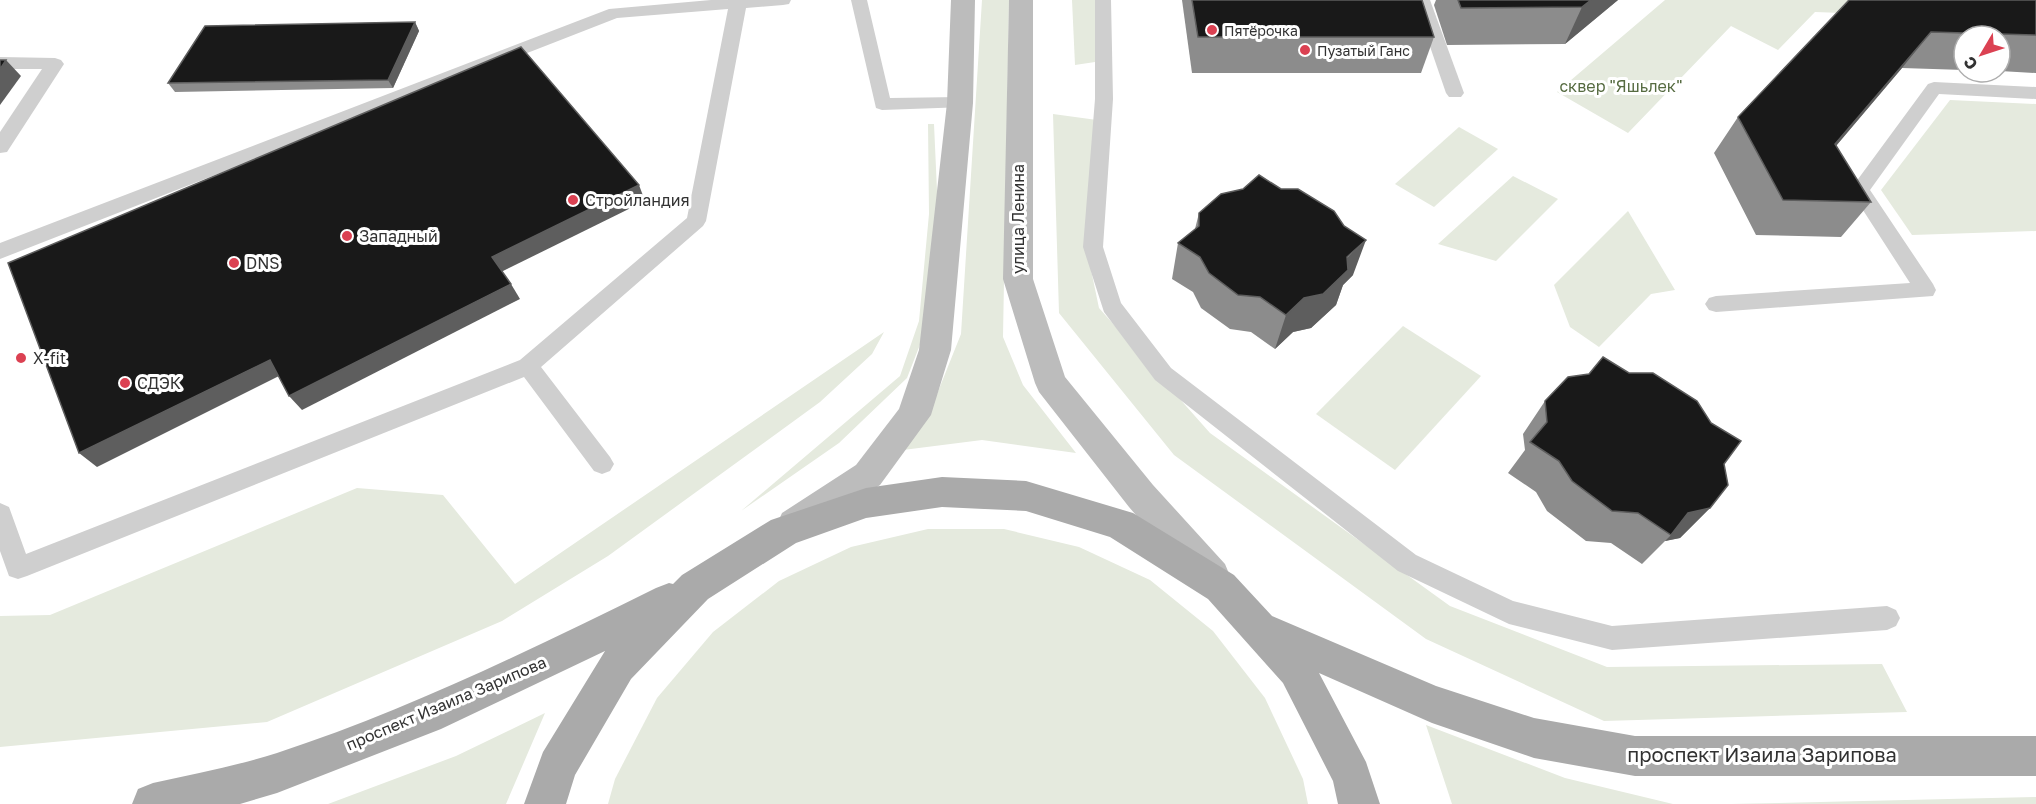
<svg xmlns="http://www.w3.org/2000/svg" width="2036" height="804" font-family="'Golos Text',sans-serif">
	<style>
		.green { fill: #e5eade }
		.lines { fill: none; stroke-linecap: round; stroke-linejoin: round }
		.lane { fill: #cfcfcf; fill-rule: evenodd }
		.secondary { fill: #bcbcbc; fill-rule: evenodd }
		.primary { fill: #aaa; fill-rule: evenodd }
		.wall { fill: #8c8c8c }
		.shaded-wall { fill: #5e5e5e }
		.building { fill: #191919; stroke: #5e5e5e; stroke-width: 1.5 }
		.poi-dot { fill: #db4152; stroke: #fff; stroke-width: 2 }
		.labels { text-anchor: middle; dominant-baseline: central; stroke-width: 6; stroke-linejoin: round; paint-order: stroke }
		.far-poi-label { font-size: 14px; fill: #323232; stroke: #fff; text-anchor: start }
		.park-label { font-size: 16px; fill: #566b41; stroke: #fff }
		.poi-label { font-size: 16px; fill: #323232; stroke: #fff; text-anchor: start }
		.street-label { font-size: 16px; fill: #323232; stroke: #fff }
		.near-street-label { font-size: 20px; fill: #323232; stroke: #fff }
	</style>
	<rect width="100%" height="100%" fill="#fff"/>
	<g class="green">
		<polygon points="982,0 1009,0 1003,337 1023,385 1076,453 982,440 903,450 937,394 961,334"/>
		<polygon points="1072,0 1095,0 1098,56 1095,62 1075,65"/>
		<polygon points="1665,0 2036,0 2036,20 1815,12 1778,50 1731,26 1628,133 1557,92"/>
		<polygon points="1950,100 2036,104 2036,231 1912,235 1881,190"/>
		<polygon points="1053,114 1097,120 1086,246 1099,308 1210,433 1450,606 1607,667 1882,664 1907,712 1604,721 1426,639 1174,455 1059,313"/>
		<polygon points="928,124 934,124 938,213 928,324 907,378 839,443 741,511 900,376 919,321 929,214"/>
		<polygon points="1459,127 1498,149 1434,207 1395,184"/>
		<polygon points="1513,176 1558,199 1496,261 1438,244"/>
		<polygon points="1628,211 1675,290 1651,294 1599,347 1570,327 1554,285"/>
		<polygon points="1403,326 1481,376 1395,470 1316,414"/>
		<polygon points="884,332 872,354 820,402 608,556 502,621 267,722 0,747 0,616 50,615 357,488 443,495 515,584"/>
		<polygon points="928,529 1004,529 1079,547 1150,580 1213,631 1265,698 1303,779 1308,804 608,804 615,779 657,698 713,632 779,581 851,547"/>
		<polygon points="545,713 506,804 328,804 456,756"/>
		<polygon points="1426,725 1565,778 1673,804 1452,804"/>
		<polygon points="2036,797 2036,804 1731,804"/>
	</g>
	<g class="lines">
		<g class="lane">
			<polygon points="711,0 791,0 789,4 783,5 746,8 706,221 703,226 541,367 610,457 614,464 610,471 602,474 594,471 524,377 27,576 18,579 9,576 0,551 0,503 9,507 26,554 520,360 687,218 728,9 617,18 0,259 0,243 609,9"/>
			<polygon points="851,0 867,0 890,98 960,97 966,99 969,103 966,107 882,110 876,108"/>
			<polygon points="1095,0 1111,0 1113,99 1103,247 1121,303 1171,368 1416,555 1513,601 1612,626 1887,606 1896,610 1900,618 1896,626 1887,630 1612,650 1509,624 1398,571 1155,380 1104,312 1083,247 1095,99"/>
			<polygon points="1414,0 1430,0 1464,93 1461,97 1449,97 1446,93"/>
			<polygon points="0,57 55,58 61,60 64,64 7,152 0,153 0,132 42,69 0,69"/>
			<polygon points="1934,82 2036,87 2036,99 1939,94 1870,190 1933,284 1936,290 1933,296 1716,312 1709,310 1705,304 1709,298 1716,296 1910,283 1850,190 1928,84"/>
		</g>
		<g class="secondary">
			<polygon points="951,0 975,0 973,103 951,350 931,415 880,485 808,535 795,540 782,535 777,524 782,513 856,465 899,409 919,350 947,103"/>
			<polygon points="1009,0 1033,0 1033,279 1065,377 1153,485 1225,564 1230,576 1225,588 1212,593 1199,588 1129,507 1039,392 1035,383 1003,279"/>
		</g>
		<path class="primary" d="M942,477L1026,481L1133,513L1234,575L1272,616L1436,686L1534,718L1635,736H2036V776H1635L1534,758L1432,723L1319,673L1366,762L1380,804H1338L1333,781L1283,683L1208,599L1110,537L1026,511L942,507L866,518L796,543L708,599L631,679L575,775L566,804H524L543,752L605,651L441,729L277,793L240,804H132L138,789L153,783C194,774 236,766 277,753C408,710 532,649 656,588L669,583L673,584L682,575L771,520L866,488Z"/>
	</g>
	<g class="wall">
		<polygon points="1182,0 1422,0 1434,37 1421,73 1192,73"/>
		<polygon points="1436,0 1618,0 1565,44 1447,45 1434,5"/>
		<polygon points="1849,0 2036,0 2036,73 2000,71 2000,36 1964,36 1964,70 1902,68 1836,146 1871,202 1841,237 1756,235 1714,153 1738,117"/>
		<polygon points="415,22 419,31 393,88 175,92 168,83"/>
		<polygon points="1199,213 1353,275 1343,285 1336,305 1311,328 1293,332 1275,349 1251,332 1230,329 1201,308 1193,292 1172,279 1178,243 1195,229"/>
		<polygon points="1545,401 1724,464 1710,508 1680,538 1665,541 1642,564 1611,543 1586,541 1547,511 1536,492 1508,473 1525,450 1523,434"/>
	</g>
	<g class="shaded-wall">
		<polygon points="1591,0 1618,0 1565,44 1582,7"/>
		<polygon points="415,22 419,31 393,88 388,80"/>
		<polygon points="1931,32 1902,68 1807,180 1835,144"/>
		<polygon points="6,60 21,76 0,105 0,69"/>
		<polygon points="639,185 645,201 501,272 492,257"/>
		<polygon points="1366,240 1353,275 1343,285 1336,305 1311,328 1293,332 1275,349 1286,315"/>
		<polygon points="511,284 520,299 302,410 289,396"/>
		<polygon points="270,360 283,374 97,467 79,453"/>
		<polygon points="1710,508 1680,538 1665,541 1671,535 1688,513"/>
	</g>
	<g class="building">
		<polygon points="1192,0 1422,0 1434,37 1198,37"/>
		<polygon points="1458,0 1591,0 1582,7 1461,8"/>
		<polygon points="1849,0 2036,0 2036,35 1931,32 1835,144 1871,202 1783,200 1738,117"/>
		<polygon points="415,22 388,80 168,83 205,26"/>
		<polygon points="521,47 639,185 492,257 511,284 289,396 270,360 79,453 8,263"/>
		<polygon points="0,60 6,60 0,69"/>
		<polygon points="1259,175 1281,189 1298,189 1334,211 1344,226 1366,240 1347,257 1348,270 1323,294 1304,298 1286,315 1260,297 1238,295 1209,273 1200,257 1178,243 1199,226 1199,213 1221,194 1243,189"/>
		<polygon points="1603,357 1629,373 1653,373 1697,401 1711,423 1741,441 1724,464 1728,485 1710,508 1688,513 1671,535 1638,513 1612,511 1572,481 1559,461 1530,442 1547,422 1545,401 1568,377 1589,374"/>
	</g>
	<g class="poi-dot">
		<circle cx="1212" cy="30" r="6"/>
		<circle cx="1305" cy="50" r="6"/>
		<circle cx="573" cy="200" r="6"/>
		<circle cx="347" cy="236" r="6"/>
		<circle cx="234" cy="263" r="6"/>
		<circle cx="21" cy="358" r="6"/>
		<circle cx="125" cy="383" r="6"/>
	</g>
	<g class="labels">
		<g class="far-poi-label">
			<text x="1224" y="30">Пятёрочка</text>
			<text x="1317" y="50">Пузатый Ганс</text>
		</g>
		<g class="park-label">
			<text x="1621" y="86">сквер "Яшьлек"</text>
		</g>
		<g class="poi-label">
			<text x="585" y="200">Стройландия</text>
			<text x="359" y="236">Западный</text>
			<text x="246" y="263">DNS</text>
			<text x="33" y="358">X-fit</text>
			<text x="137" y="383">СДЭК</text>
		</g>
		<g class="street-label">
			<text transform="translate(1018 219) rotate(-90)">улица Ленина</text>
			<text transform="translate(446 703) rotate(-23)">проспект Изаила Зарипова</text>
		</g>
		<g class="near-street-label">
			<text x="1762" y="754">проспект Изаила Зарипова</text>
		</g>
	</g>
	<g transform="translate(1982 54) rotate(231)"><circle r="28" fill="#ffffff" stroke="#adadad" stroke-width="1.5"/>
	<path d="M0-4.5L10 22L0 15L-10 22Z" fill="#db4152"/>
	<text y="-9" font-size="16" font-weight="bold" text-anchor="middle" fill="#323232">С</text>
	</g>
</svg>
